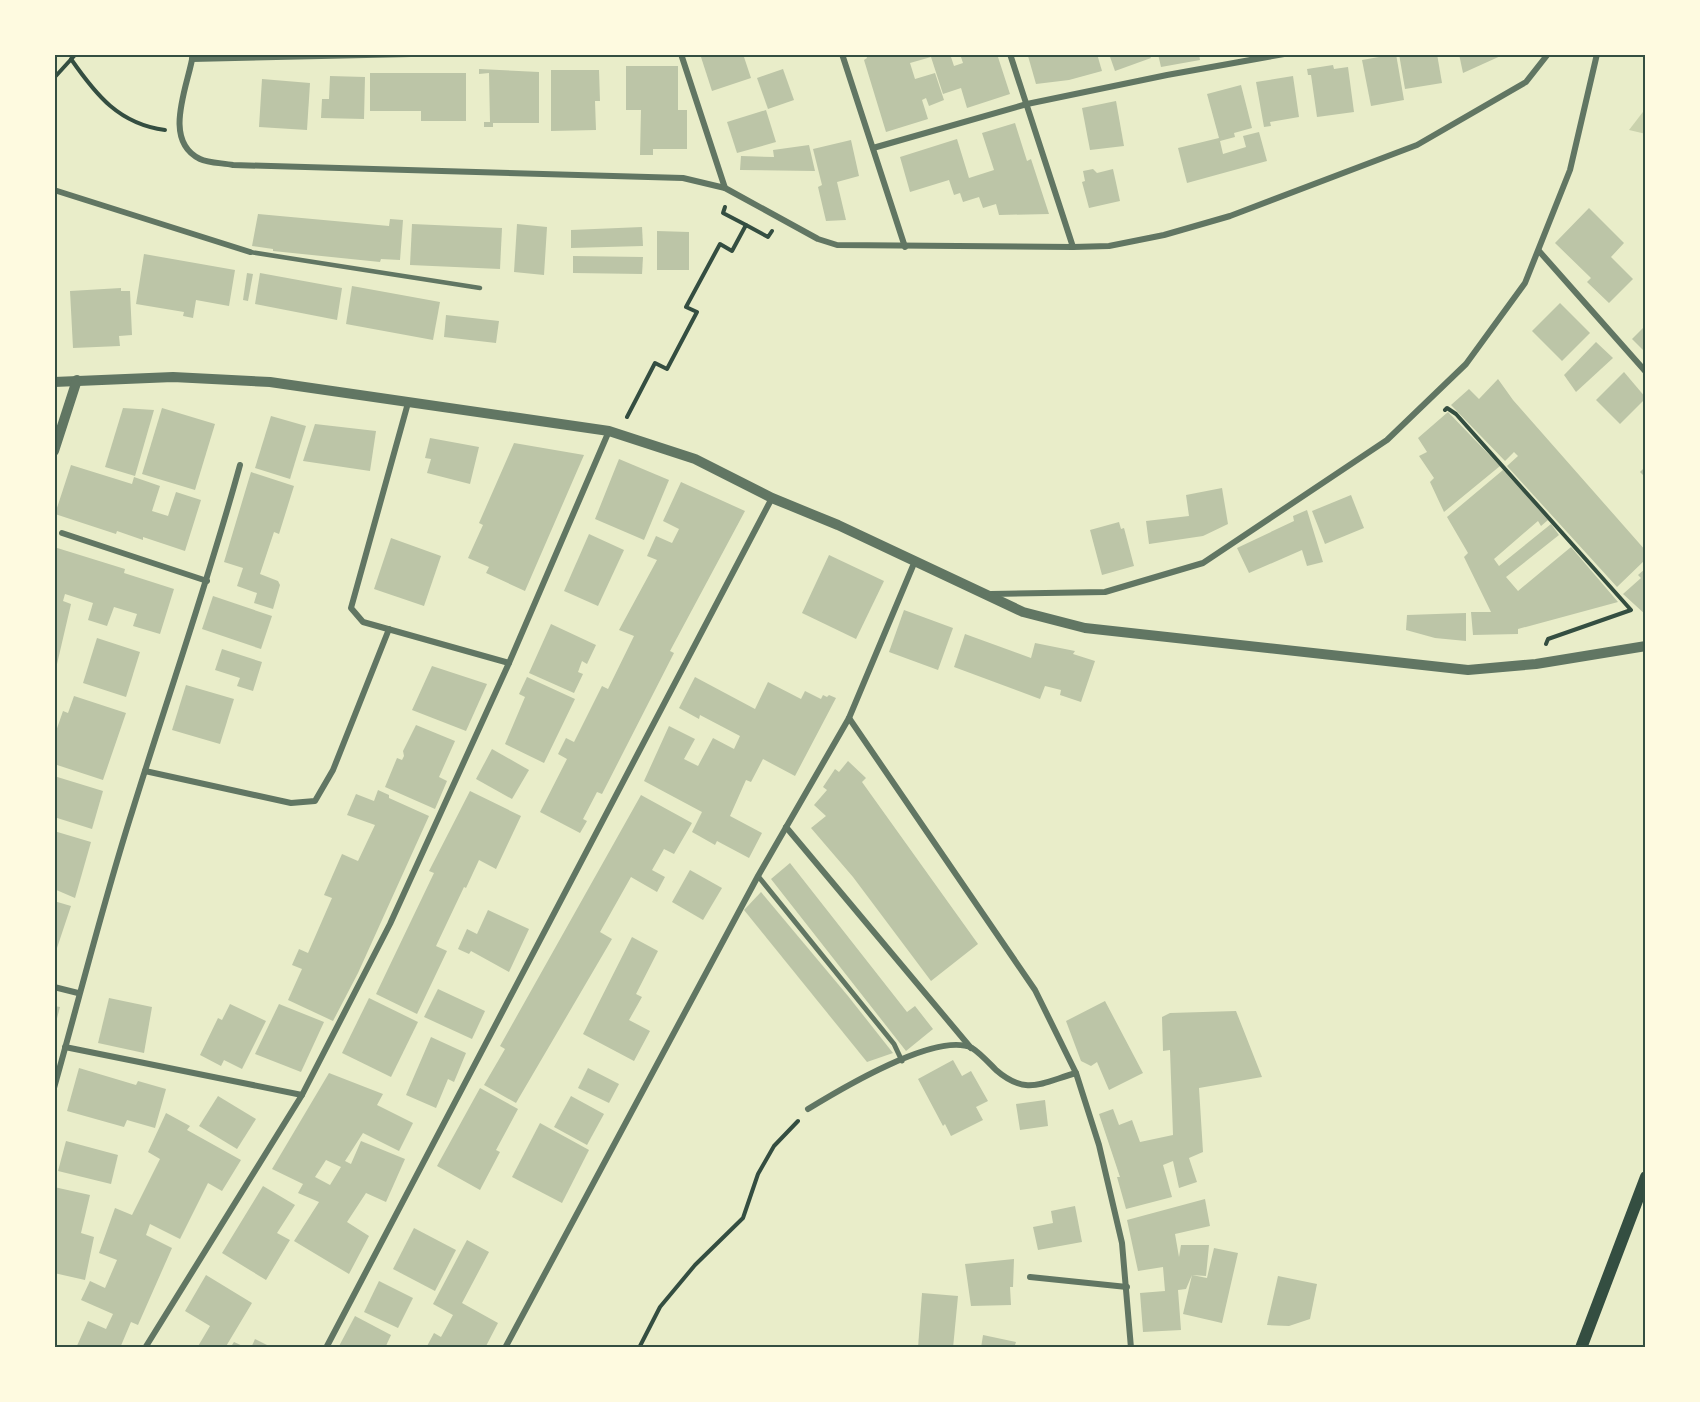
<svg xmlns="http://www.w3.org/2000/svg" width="1700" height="1402" font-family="'Sofia Sans Condensed',sans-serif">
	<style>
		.green { fill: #cad2ad }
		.building { fill: #bcc5a7; fill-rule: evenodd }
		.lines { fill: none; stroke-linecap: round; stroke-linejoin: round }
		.path { stroke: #344e41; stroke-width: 4 }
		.service { stroke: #617663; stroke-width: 4.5 }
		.pedestrian { stroke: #617663; stroke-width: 5 }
		.minor { stroke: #617663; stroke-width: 6 }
		.tertiary { stroke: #617663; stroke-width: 10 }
		.secondary { stroke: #344e41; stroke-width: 12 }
		.neatline { fill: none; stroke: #344e41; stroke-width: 2 }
	</style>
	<rect width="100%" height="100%" fill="#e9edc9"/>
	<polygon class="green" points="1646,108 1646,134 1629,130"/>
	<g class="building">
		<polygon points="700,54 743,54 751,78 712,91"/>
		<polygon points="866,54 950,54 954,66 963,63 960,54 997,54 1010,94 967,108 961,88 943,94 931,57 910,63 915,79 935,73 944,100 929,106 926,98 922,100 928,119 886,132 864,60 867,58"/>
		<polygon points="1039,54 1097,54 1102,71 1069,80 1036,84 1028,56"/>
		<polygon points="1109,54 1149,54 1151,58 1115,71"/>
		<polygon points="1158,54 1199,54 1200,60 1161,67"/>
		<polygon points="1396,54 1404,100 1371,106 1362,60"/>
		<polygon points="1399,54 1437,54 1442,83 1405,89"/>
		<polygon points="1459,54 1505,54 1463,73"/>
		<polygon points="1333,65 1334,69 1348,67 1354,112 1317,117 1311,75 1308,75 1307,69"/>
		<polygon points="626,66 678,66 678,110 687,110 687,149 653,149 653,155 640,155 641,110 626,110"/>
		<polygon points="479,69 539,72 539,123 493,123 493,127 484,127 484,122 490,122 489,73 479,74"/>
		<polygon points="783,69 794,100 768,109 757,78"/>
		<polygon points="551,70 599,70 600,101 595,101 596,130 551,131"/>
		<polygon points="370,73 466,73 466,121 421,121 421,111 370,111"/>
		<polygon points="330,76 365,77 364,119 321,118 322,99 329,99"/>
		<polygon points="1293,76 1299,117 1270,122 1271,126 1264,127 1256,82"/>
		<polygon points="262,79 310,83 307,130 259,127"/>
		<polygon points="1241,85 1252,128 1234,133 1235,137 1220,141 1223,154 1246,147 1243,136 1259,132 1267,161 1187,183 1178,148 1219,138 1207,94"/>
		<polygon points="1116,101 1124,146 1090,150 1082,108"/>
		<polygon points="766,110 776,142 737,153 727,122"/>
		<polygon points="1015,123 1027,161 1031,159 1049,214 999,215 996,204 983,208 979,197 963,202 960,193 954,195 949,180 910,192 900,157 957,139 969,178 994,170 982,133"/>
		<polygon points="851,140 859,176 837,182 846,220 826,221 818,187 822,185 813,149"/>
		<polygon points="809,145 815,171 740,170 741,156 774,157 773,150"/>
		<polygon points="1093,169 1097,173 1113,169 1120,201 1089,208 1082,182 1085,181 1083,171"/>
		<polygon points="1589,208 1624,243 1611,257 1633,279 1609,303 1587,282 1591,278 1555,243"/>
		<polygon points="258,214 389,226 390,219 403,220 400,260 381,259 380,262 273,251 273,249 252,246"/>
		<polygon points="54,216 56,216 57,260 54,260"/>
		<polygon points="412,224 502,228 500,269 410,265"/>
		<polygon points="517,224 547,227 544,275 514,272"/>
		<polygon points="642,227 643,246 571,248 571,230"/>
		<polygon points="657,231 689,232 689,270 657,270"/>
		<polygon points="144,254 235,270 229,306 196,300 193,318 183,316 184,312 136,304"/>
		<polygon points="573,256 643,257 642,274 573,273"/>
		<polygon points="247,273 253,274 248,301 243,300"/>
		<polygon points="260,273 342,288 337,320 255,304"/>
		<polygon points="352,286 440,302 433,340 346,324"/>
		<polygon points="121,288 121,291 130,291 132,335 119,336 120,346 73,348 70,291"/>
		<polygon points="1560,303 1590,333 1562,361 1532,331"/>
		<polygon points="446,315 499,321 496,343 444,337"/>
		<polygon points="1646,325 1646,353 1632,339"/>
		<polygon points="1596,342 1613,358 1576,392 1564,375"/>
		<polygon points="1624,372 1646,398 1620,424 1596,400"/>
		<polygon points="1498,379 1513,400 1646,551 1646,559 1617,587 1507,466 1518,456 1514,452 1505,461 1451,405 1469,389 1479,399"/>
		<polygon points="123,408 154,410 135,476 105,467"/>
		<polygon points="162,408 215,424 195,490 142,474"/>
		<polygon points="1448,412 1500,466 1444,512 1430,482 1434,478 1419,456 1427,452 1418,438"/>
		<polygon points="271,416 306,426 290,479 255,468"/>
		<polygon points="315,424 376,431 370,471 303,461"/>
		<polygon points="430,438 479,447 470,484 427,473 431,459 425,458"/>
		<polygon points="514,443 584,455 525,591 486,573 489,567 468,558 483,525 479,523"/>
		<polygon points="619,459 669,480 644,540 595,519"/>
		<polygon points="71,465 132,484 134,477 160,486 152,511 168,516 176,492 201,500 185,551 143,537 143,540 117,531 116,534 55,514"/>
		<polygon points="1646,466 1646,478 1640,472"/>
		<polygon points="1503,470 1548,520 1541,526 1538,521 1494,559 1499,566 1551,524 1559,535 1506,577 1518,591 1571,547 1618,602 1518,629 1518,634 1473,635 1471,612 1491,612 1464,557 1468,553 1447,517"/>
		<polygon points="251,472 294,486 279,534 274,532 260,574 278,581 280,585 273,609 254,603 257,593 237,586 243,568 224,562"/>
		<polygon points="681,482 745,511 670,651 674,653 602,794 597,792 583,819 587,821 580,833 540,812 567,759 558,754 566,738 574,742 602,686 608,689 634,636 619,630 657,560 647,556 656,536 672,543 679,529 663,521"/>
		<polygon points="1222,488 1228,524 1203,536 1149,544 1146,521 1189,516 1186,495"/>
		<polygon points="1351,495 1364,528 1325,544 1312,511"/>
		<polygon points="1307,510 1323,562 1307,566 1302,550 1249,573 1237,548 1294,521 1293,516"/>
		<polygon points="1119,522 1121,529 1124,528 1134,566 1102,575 1090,530"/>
		<polygon points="589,534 624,550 598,606 564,591"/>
		<polygon points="391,538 441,556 424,606 374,589"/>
		<polygon points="54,547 125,569 124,573 174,589 160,634 133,626 137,614 114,607 107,626 88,620 93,603 65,594 63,601 71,604 54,677"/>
		<polygon points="829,555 884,581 856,639 802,613"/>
		<polygon points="1646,568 1646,615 1623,594 1641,578 1638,575"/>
		<polygon points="213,596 272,616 261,649 202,629"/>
		<polygon points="904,610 953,628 938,670 889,652"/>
		<polygon points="1466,613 1466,641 1435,638 1406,630 1407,615"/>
		<polygon points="551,624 596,645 587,664 582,661 578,672 583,674 574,693 529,673"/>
		<polygon points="965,634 1031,658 1035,643 1075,651 1073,654 1095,661 1081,702 1060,695 1061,690 1045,686 1040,699 954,667"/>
		<polygon points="97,638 140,652 126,697 83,683"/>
		<polygon points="222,649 262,662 253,691 237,686 240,678 215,670"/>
		<polygon points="432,666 487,684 466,731 412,710"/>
		<polygon points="527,677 575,699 544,763 505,744 525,697 519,694"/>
		<polygon points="695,677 755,709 768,682 801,699 805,691 821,699 823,695 827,697 829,695 836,698 795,776 763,759 751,782 746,780 730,816 762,833 749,858 717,841 715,845 692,832 702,812 644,781 669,726 695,739 684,759 698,766 713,738 734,749 740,736 700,715 699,719 679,708"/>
		<polygon points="186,685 234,699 220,744 172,730"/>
		<polygon points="74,696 126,713 103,780 54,764 54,737 63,711 68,713"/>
		<polygon points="416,725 455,741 439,777 447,781 435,809 385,787 397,758 402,760 404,756 403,751"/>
		<polygon points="492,749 529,770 512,799 476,779"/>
		<polygon points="848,761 866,778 862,782 978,944 931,981 853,877 811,828 826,816 814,805 827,790 823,787 835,769 839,772"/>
		<polygon points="54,776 103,791 92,829 54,817"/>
		<polygon points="378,790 389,795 389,798 429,816 358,973 333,1021 288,1000 302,969 292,965 299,949 308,953 332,898 324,895 342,854 358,861 375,825 347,815 356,794 374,801"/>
		<polygon points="470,791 521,816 496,869 479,860 466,888 464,887 436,946 447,951 417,1014 376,994 434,873 429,871"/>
		<polygon points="641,795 692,823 674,854 664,849 652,870 665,877 657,892 631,877 600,932 612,939 516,1103 484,1085 505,1049 500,1046"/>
		<polygon points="54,831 91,842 75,898 54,889"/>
		<polygon points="790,863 907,1012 915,1006 933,1029 906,1051 771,879"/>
		<polygon points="690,870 722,888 703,920 672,902"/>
		<polygon points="761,892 848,996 893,1053 867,1062 744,910"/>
		<polygon points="54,901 71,906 54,957"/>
		<polygon points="488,910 529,929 509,972 471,951 469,954 458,949 467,929 477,934"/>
		<polygon points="632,937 658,951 636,994 642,997 629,1020 650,1031 634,1061 583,1034"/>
		<polygon points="438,989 485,1011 472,1039 424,1017"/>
		<polygon points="109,998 152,1007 144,1053 98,1043"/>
		<polygon points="369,998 418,1022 391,1077 342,1053"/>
		<polygon points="1105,1001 1143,1073 1109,1090 1097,1062 1091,1066 1081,1061 1066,1021"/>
		<polygon points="230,1004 266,1021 242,1069 224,1060 221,1066 200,1055 218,1018 222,1020"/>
		<polygon points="279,1004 324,1022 301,1072 255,1054"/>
		<polygon points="54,1006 60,1007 55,1026 54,1026"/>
		<polygon points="1236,1011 1262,1077 1199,1088 1203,1152 1189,1158 1197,1182 1179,1188 1173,1161 1163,1165 1172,1197 1126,1209 1117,1177 1120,1177 1099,1114 1113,1109 1119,1125 1132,1120 1140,1142 1173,1135 1170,1050 1163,1051 1162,1017 1170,1013"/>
		<polygon points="431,1037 466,1053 454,1082 448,1079 436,1108 406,1095"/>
		<polygon points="953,1060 962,1076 971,1071 988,1101 976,1107 983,1120 951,1136 945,1124 943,1126 918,1079"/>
		<polygon points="79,1068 136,1085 138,1081 166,1089 155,1128 127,1120 124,1127 67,1111"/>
		<polygon points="588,1068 619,1084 609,1103 578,1088"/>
		<path d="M329,1073L383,1094L377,1105L413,1123L399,1151L363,1133L345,1161L351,1164L361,1141L405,1159L386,1202L366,1193L347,1222L369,1236L349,1274L294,1241L319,1202L298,1193L303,1184L272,1169ZM326,1160L341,1167L330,1185L315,1177Z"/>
		<polygon points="480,1088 518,1109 496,1150 500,1152 480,1190 437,1166"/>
		<polygon points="218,1096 256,1119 237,1149 199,1126"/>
		<polygon points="571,1096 604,1114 587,1145 554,1127"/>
		<polygon points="1045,1100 1048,1126 1020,1130 1016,1104"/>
		<polygon points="166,1113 190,1126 187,1130 241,1160 222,1191 208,1183 180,1239 150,1224 146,1235 172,1248 138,1325 131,1322 120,1348 76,1348 88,1321 106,1329 113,1314 81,1300 90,1281 105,1288 117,1260 99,1253 115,1208 132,1215 160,1159 148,1152"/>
		<polygon points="540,1123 589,1150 562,1203 512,1177"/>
		<polygon points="66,1141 118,1155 111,1184 58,1171"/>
		<polygon points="263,1186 295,1205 277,1233 290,1240 266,1280 222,1253"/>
		<polygon points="54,1187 90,1195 81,1233 94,1237 85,1280 54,1273"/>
		<polygon points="1205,1199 1210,1226 1175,1234 1179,1257 1181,1245 1209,1245 1206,1276 1192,1275 1207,1278 1214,1248 1238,1253 1222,1323 1183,1314 1192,1275 1186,1289 1178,1290 1181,1330 1143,1332 1140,1293 1165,1291 1163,1267 1138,1271 1127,1220"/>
		<polygon points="1075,1206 1082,1242 1038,1250 1033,1227 1053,1223 1051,1211"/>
		<polygon points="414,1228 456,1250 435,1291 393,1269"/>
		<polygon points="467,1240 489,1252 462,1303 498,1323 485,1348 426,1348 434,1333 441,1337 453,1315 433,1304"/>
		<polygon points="1014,1259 1013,1287 1010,1287 1011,1305 971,1306 965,1264"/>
		<polygon points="206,1275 252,1303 225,1348 197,1348 210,1326 185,1311"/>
		<polygon points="1278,1276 1317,1284 1310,1319 1289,1326 1267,1325"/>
		<polygon points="379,1281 413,1298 398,1328 364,1312"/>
		<polygon points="922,1293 958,1296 953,1348 918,1348"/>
		<polygon points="355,1316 391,1335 385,1348 338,1348"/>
		<polygon points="983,1335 1016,1342 1014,1348 981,1348"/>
		<polygon points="255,1339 273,1348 251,1348"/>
		<polygon points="234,1342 247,1348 230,1348"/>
	</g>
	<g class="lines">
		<g class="path">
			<path d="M71,59C96,95 119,124 165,130"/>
			<polyline points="54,78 75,55 108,54"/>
			<polyline points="725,207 723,213 746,225"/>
			<polyline points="1445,410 1447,408 1456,414 1631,610 1548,639 1546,644"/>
			<polyline points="627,417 655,363 667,369 697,312 686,307 720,244 732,251 746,225 768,237 772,231"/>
			<polyline points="639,1348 660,1307 695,1265 743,1218 758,1174 774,1146 798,1121"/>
		</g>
		<polyline class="service" points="250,252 480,288"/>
		<polyline class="pedestrian" points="758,876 894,1044 902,1061"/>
		<g class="minor">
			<path d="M193,54C189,84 161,140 200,159C208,163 223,163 233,165L683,178L725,188L818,239L837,245L1073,247L1109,246L1164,235L1230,216L1417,145L1526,82L1548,54"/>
			<polyline points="681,54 725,188"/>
			<polyline points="842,54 905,247"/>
			<polyline points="1010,54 1073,247"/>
			<polyline points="192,59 411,54"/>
			<polyline points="873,148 1027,104 1167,75 1284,54"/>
			<polyline points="54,190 250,252"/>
			<polyline points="1539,251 1646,372"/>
			<polyline points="408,403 351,608 363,622 509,663"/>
			<polyline points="62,533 207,581"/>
			<polyline points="991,594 1105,592 1203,563 1387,440 1466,364 1525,283 1570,170 1597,54"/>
			<polyline points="849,718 1035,990 1076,1073 1099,1145 1122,1243 1131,1348"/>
			<polyline points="145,771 291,803 315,801 333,770 389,629"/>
			<polyline points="786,827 971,1048"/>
			<polyline points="54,987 78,993"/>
			<polyline points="65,1047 302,1095"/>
			<path d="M54,1088C80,996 103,903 132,812C168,696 208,582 240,465"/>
			<path d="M808,1109C839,1090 937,1031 972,1048C980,1053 989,1063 996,1070C1026,1096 1041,1083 1076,1073"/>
			<polyline points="1030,1277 1127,1287"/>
			<polyline points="145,1348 302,1095 390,924 509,663 609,431"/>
			<polyline points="326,1348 772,498"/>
			<polyline points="505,1348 758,876 849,718 915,561"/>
		</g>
		<g class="tertiary">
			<polyline points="54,382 173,377 270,382 609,431 695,459 772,498 838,525 1023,612 1085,628 1468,670 1536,664 1646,646"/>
			<polyline points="54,451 77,380"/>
		</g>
		<polyline class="secondary" points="1581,1348 1646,1177"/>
	</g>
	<rect width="1700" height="1402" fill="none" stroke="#fefae0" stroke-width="111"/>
	<rect x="56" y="56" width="1588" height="1290" class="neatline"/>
</svg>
